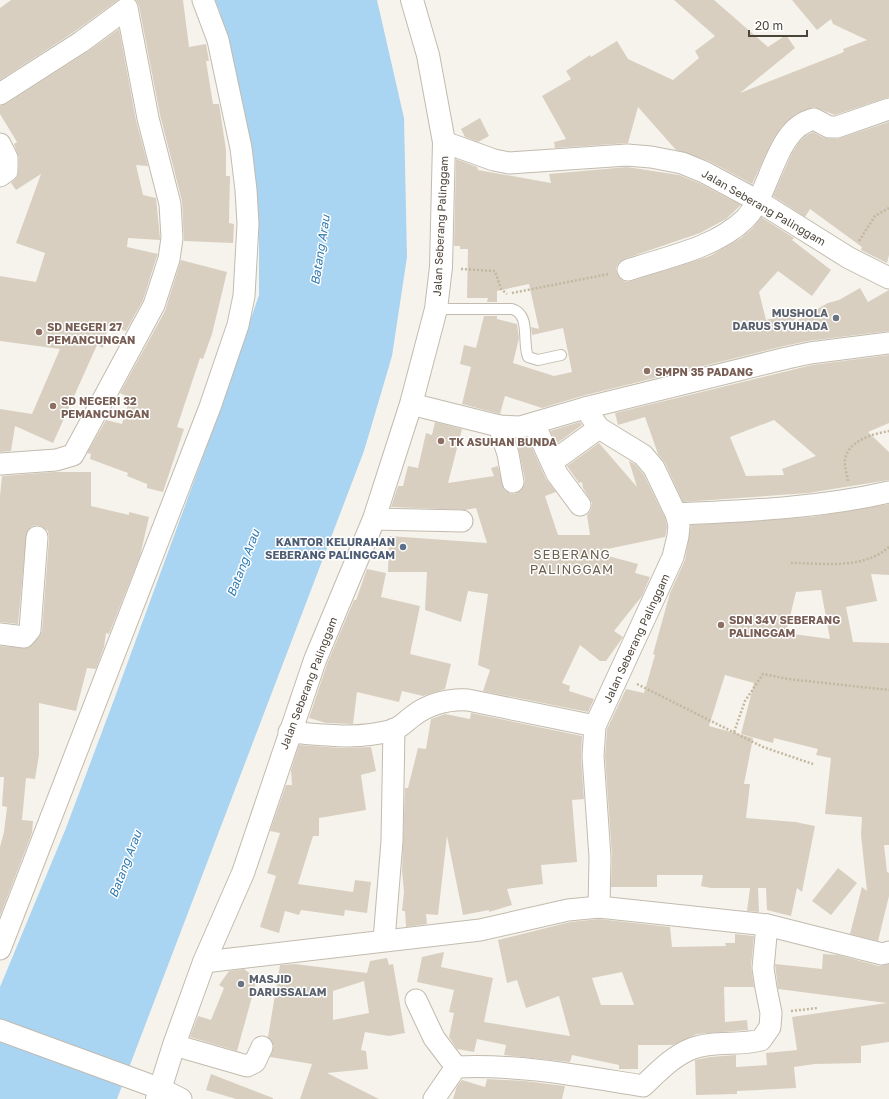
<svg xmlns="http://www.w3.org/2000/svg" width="889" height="1099" font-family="'Golos Text',sans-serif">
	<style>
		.water { fill: #a9d4f2 }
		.building { fill: #d8cfc1; fill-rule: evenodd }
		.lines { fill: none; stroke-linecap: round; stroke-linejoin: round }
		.service-casing { stroke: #c2bbae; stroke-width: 12 }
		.minor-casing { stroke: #c2bbae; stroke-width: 23 }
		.tertiary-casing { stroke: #c2bbae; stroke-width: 24 }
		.path { stroke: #c4b79f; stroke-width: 2.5; stroke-dasharray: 2 2; stroke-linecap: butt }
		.service { stroke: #fff; stroke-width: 10 }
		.minor { stroke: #fff; stroke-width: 21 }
		.tertiary { stroke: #fff; stroke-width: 22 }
		.worship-dot { fill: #6b7280; stroke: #fff; stroke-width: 1.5 }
		.education-dot { fill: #8d6e63; stroke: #fff; stroke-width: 1.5 }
		.service-dot { fill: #5c6f8a; stroke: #fff; stroke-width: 1.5 }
		.labels { text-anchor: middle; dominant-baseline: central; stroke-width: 3; stroke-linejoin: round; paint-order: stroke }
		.street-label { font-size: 11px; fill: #4b4439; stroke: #fff }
		.worship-label { font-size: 11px; font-weight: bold; fill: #5b616d; stroke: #fff; text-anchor: end }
		.education-label { font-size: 11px; font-weight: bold; fill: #785e54; stroke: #fff; text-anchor: start }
		.service-label { font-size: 11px; font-weight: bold; fill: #4e5e75; stroke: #fff; text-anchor: end }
		.water-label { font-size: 12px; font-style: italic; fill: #2e7ab2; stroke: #fff }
		.quarter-label { font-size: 13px; letter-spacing: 1px; fill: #6e6250; stroke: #fff }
	</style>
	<rect width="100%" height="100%" fill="#f6f3ec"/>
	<polygon class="water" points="215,0 377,0 404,118 407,257 392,356 364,451 117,1099 0,1099 0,987 66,828 115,697 208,443 259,295 259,242 249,158 220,12"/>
	<g class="building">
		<polygon points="11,0 118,0 74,32 0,80 0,8"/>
		<polygon points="136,0 183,0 189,47 206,44 209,61 206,61 213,104 219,104 226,150 226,176 230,176 229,223 234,224 233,243 184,241 182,201 160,115 139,6"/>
		<polygon points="674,0 714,0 768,47 786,35 795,48 740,93 844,52 843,49 867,40 833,24 831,19 817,30 792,0 889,0 889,97 835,115 814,107 796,114 782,126 772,141 752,184 709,161 676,150 638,107 628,143 555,148 554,142 566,139 542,96 571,79 566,71 590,55 591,57 617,41 628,59 673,80 699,58 695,51 715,36"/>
		<polygon points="119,29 136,120 148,166 136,165 143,195 156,198 160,238 160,240 128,238 127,247 158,254 157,256 143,300 126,331 108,326 103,348 97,345 53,443 15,426 11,451 0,452 0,409 32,414 60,349 0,341 0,276 36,282 45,253 16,243 41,174 16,190 11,183 18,176 19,158 14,144 17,142 0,114 0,106 6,104 87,52"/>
		<polygon points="480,118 489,136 478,142 465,137 461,129"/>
		<polygon points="889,122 889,255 887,263 861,250 862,247 810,209 805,217 773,196 792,153 799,142 807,135 813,132 824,138 837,139"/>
		<polygon points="456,159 477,167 478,170 551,183 549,174 627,167 679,175 699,183 741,205 726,219 700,233 624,259 619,262 616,268 617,274 620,279 626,282 632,281 710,256 741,238 753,228 761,217 794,238 792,240 831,270 812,296 778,271 759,292 766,320 802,310 792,323 828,303 839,300 860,288 868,302 889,290 889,331 808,341 784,346 582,396 542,408 505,396 500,414 462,404 471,367 460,364 464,345 476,348 484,316 497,316 497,319 517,324 519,338 513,363 554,376 572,372 563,328 532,335 531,327 539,329 529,284 497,291 497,302 487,302 488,298 467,298 468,249 460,249 460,246 454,246"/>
		<polygon points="181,260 227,272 212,334 203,359 200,358 177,427 184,429 163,492 147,488 147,484 127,476 128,473 90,459 91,454 87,453 106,420 122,424 130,398 120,393 165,311"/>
		<path d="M889,355V423L868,432L889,452V480L808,493L683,502L665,463L658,454L645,417L618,425L615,413L812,365ZM774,420L816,456L782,469L784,475L746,476L730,437Z"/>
		<polygon points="435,422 462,429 448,483 494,476 491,468 498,466 504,490 509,493 515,494 520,491 524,486 525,480 518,446 529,441 546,479 556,492 545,496 558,535 590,535 587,515 591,510 592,503 583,488 582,482 579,483 567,466 599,443 637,487 629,461 635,464 644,475 665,518 667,526 666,534 665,537 593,552 638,564 635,573 650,577 642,596 614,631 623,637 606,661 600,661 580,645 562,683 570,686 569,691 594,699 588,712 483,691 490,670 478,665 488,594 468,591 461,622 425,610 427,572 388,572 389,536 487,543 476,508 465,510 391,507 398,486 403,486 408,466 418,468 426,433 432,435"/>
		<polygon points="580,422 582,425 556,444 550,431"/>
		<polygon points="53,472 91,472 91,506 129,515 129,512 149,517 140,556 109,634 106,633 104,647 96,669 87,668 76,711 39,703 39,755 35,779 26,778 22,820 33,821 32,833 0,916 0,847 4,832 7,807 2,806 4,777 0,777 0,646 28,648 39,637 42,631 49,538 48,531 43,527 38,525 32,526 27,531 18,624 0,622 0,496 2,476"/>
		<path d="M889,504V575L871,574L877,601L846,607L853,642L889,643V845H884L887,872L889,873V896L878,941L850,934L862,887L867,891L861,835L862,817L825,814L831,758L816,755L818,749L774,738L773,743L741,734L754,683L725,675L709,726L753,738L744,784H750L746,818L795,822L815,826L802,892L797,888L791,916L767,910L766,888H758L759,912L747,911L750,888H711L701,886L703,875H657V887H611L612,856L605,756L607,729L626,689L644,693L655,655L653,654L670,593L685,560L691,525L811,517ZM821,590L830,639L786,633L796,592Z"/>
		<polygon points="367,569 386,573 381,597 420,606 410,654 451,664 445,689 423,696 402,691 399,702 357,692 353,724 326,723 309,718 327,664 354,600 356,600"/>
		<polygon points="471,713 582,736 581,757 584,799 572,800 577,862 541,865 543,884 507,889 512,905 489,912 489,910 463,915 447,836 438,915 426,914 427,924 406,927 405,911 402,911 404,892 402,871 405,788 408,788 418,748 426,749 431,719 445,714 470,719"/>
		<polygon points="299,745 341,748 371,747 376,771 361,775 366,810 319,818 319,836 313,836 298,884 353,892 355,880 371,882 367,913 345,910 344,916 301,910 299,915 285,911 279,933 260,927 276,876 267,873 280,833 270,831 286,785 292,785 291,770"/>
		<polygon points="838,868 857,883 831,915 812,901"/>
		<path d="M599,919L670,927L672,947L726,946L725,943H735V934L754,936L751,967L754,987H724L725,1022L747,1020L748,1030L697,1034L673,1045H638V1069H619V1065L572,1055L570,1062L504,1055L506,1045L477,1039L474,1052L457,1049L449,1037L454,1013L449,1012L454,990L417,982L422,957L444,952L441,967L493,978L484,1022L570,1036L559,996L526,1008L517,980L507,983L498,940L570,922ZM622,972L634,1005H601L592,978Z"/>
		<polygon points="823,954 838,955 879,966 889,964 889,1042 861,1046 861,1063 815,1064 794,1067 796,1088 737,1091 737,1094 696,1095 695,1060 710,1057 736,1055 736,1067 767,1065 766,1053 797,1050 792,1017 887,1003 778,989 775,964 822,969"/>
		<path d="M387,958L389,965L393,964L405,1033L389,1036L365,1032L361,1050L366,1051L368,1069L327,1073L379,1099H300L312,1064L270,1057L274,1046L268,1037L280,965L295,964L367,973L370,961ZM364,981L369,1013L333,1020V991Z"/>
		<polygon points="244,969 257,979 237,1051 190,1037 198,1016 211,1020 224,988 219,985 229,971"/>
		<polygon points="211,1074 273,1098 273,1099 236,1099 206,1090"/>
		<polygon points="487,1079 525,1081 565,1086 562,1099 453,1099 457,1086 462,1080 485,1087"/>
	</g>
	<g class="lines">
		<defs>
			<path id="service" d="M436,309H512C531,314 522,342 528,357L538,360L561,355"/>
			<g id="minor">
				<polyline points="0,94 81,42 127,8 148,118 170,204 172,238 169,259 154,305 73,455 56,460 0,464"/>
				<polyline points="444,142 494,160 509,163 627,155 651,157 682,163 704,172 758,201 849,258 889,278"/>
				<polyline points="0,144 7,158 7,171 0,176"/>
				<path d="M628,270C667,257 715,248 745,219C772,192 774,128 814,119L829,127H837L889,109"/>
				<polyline points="411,404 499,426 520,427 585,408 787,358 810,353 889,343"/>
				<polyline points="534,424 557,474 580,505"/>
				<polyline points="499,426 508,454 513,482"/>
				<polyline points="552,462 599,428"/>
				<path d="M676,514C748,511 819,508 889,492"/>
				<polyline points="374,519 462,521"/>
				<polyline points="0,634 24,637 30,630 37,537"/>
				<path d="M289,732C324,735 358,740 393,730C400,728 407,720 413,716C429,704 448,699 468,700L595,726"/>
				<polyline points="599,907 767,925 882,954 889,952"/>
				<polyline points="384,940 392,841 394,729"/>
				<polyline points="0,949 210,407 238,325 244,296 248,224 246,190 241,148 218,40 203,0"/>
				<polyline points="204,962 480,930 568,910 599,907 600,857 593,756 595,726 673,557 678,536 679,525 676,514 654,468 643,455 599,428 585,408"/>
				<polyline points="416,1000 434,1038 456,1067"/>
				<polyline points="0,1030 161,1089 181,1099"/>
				<polyline points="174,1045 247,1066 255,1062 262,1047"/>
				<path d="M434,1099L456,1067C519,1064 580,1076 643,1086C658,1072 673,1056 691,1049C713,1040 739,1046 761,1040L770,1027L771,1013L766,988L763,968L767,925"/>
			</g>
			<polyline id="tertiary" points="157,1099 174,1045 204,962 243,873 315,660 374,519 411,404 436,309 441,267 444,142 428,55 412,0"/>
		</defs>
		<use href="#service" class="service-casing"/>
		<use href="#minor" class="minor-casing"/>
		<use href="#tertiary" class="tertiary-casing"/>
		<g class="path">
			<polyline points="859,241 875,216 889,208"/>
			<polyline points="461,269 495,271 501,289 507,294"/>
			<polyline points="512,293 609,274"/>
			<path d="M848,481C847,474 844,466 845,459C849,440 873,434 889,431"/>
			<path d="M791,563C823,563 863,570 889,547"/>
			<polyline points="637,684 763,747 813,764"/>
			<polyline points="734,732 745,701 763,674 788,679 889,690"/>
			<polyline points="791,1011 818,1008"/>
		</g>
		<use href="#service" class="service"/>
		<use href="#minor" class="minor"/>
		<use href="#tertiary" class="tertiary"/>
	</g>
	<g class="worship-dot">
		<circle cx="836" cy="318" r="4"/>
		<circle cx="241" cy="984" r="4"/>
	</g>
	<g class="education-dot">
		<circle cx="39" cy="332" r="4"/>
		<circle cx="647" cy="371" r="4"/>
		<circle cx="53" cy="406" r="4"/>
		<circle cx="441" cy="441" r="4"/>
		<circle cx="721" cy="625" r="4"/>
	</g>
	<circle class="service-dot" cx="403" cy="547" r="4"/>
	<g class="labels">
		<g class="street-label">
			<text transform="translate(764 207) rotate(30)">Jalan Seberang Palinggam</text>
			<text transform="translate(440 226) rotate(-87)">Jalan Seberang Palinggam</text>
			<text transform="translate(636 638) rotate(-65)">Jalan Seberang Palinggam</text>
			<text transform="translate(308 683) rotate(-69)">Jalan Seberang Palinggam</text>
		</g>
		<g class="worship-label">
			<text x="828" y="312">MUSHOLA<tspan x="828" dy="13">DARUS SYUHADA</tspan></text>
			<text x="249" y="978" text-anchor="start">MASJID<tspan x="249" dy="13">DARUSSALAM</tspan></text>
		</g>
		<g class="education-label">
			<text x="47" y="326">SD NEGERI 27<tspan x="47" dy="13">PEMANCUNGAN</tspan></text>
			<text x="655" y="371">SMPN 35 PADANG</text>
			<text x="61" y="400">SD NEGERI 32<tspan x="61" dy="13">PEMANCUNGAN</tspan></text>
			<text x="449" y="441">TK ASUHAN BUNDA</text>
			<text x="729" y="619">SDN 34V SEBERANG<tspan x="729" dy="13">PALINGGAM</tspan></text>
		</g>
		<g class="service-label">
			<text x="395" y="541">KANTOR KELURAHAN<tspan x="395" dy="13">SEBERANG PALINGGAM</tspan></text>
		</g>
		<g class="water-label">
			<text transform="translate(320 250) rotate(-81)">Batang Arau</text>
			<text transform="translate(243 563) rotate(-69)">Batang Arau</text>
			<text transform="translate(125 864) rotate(-69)">Batang Arau</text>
		</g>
		<g class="quarter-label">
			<text x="572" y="554">SEBERANG<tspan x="572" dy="15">PALINGGAM</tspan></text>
		</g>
	</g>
	<path d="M749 30v6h58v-6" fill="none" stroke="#4b4439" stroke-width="2"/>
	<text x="755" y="30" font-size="12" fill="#4b4439" stroke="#ffffff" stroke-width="3" paint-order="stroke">20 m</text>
</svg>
